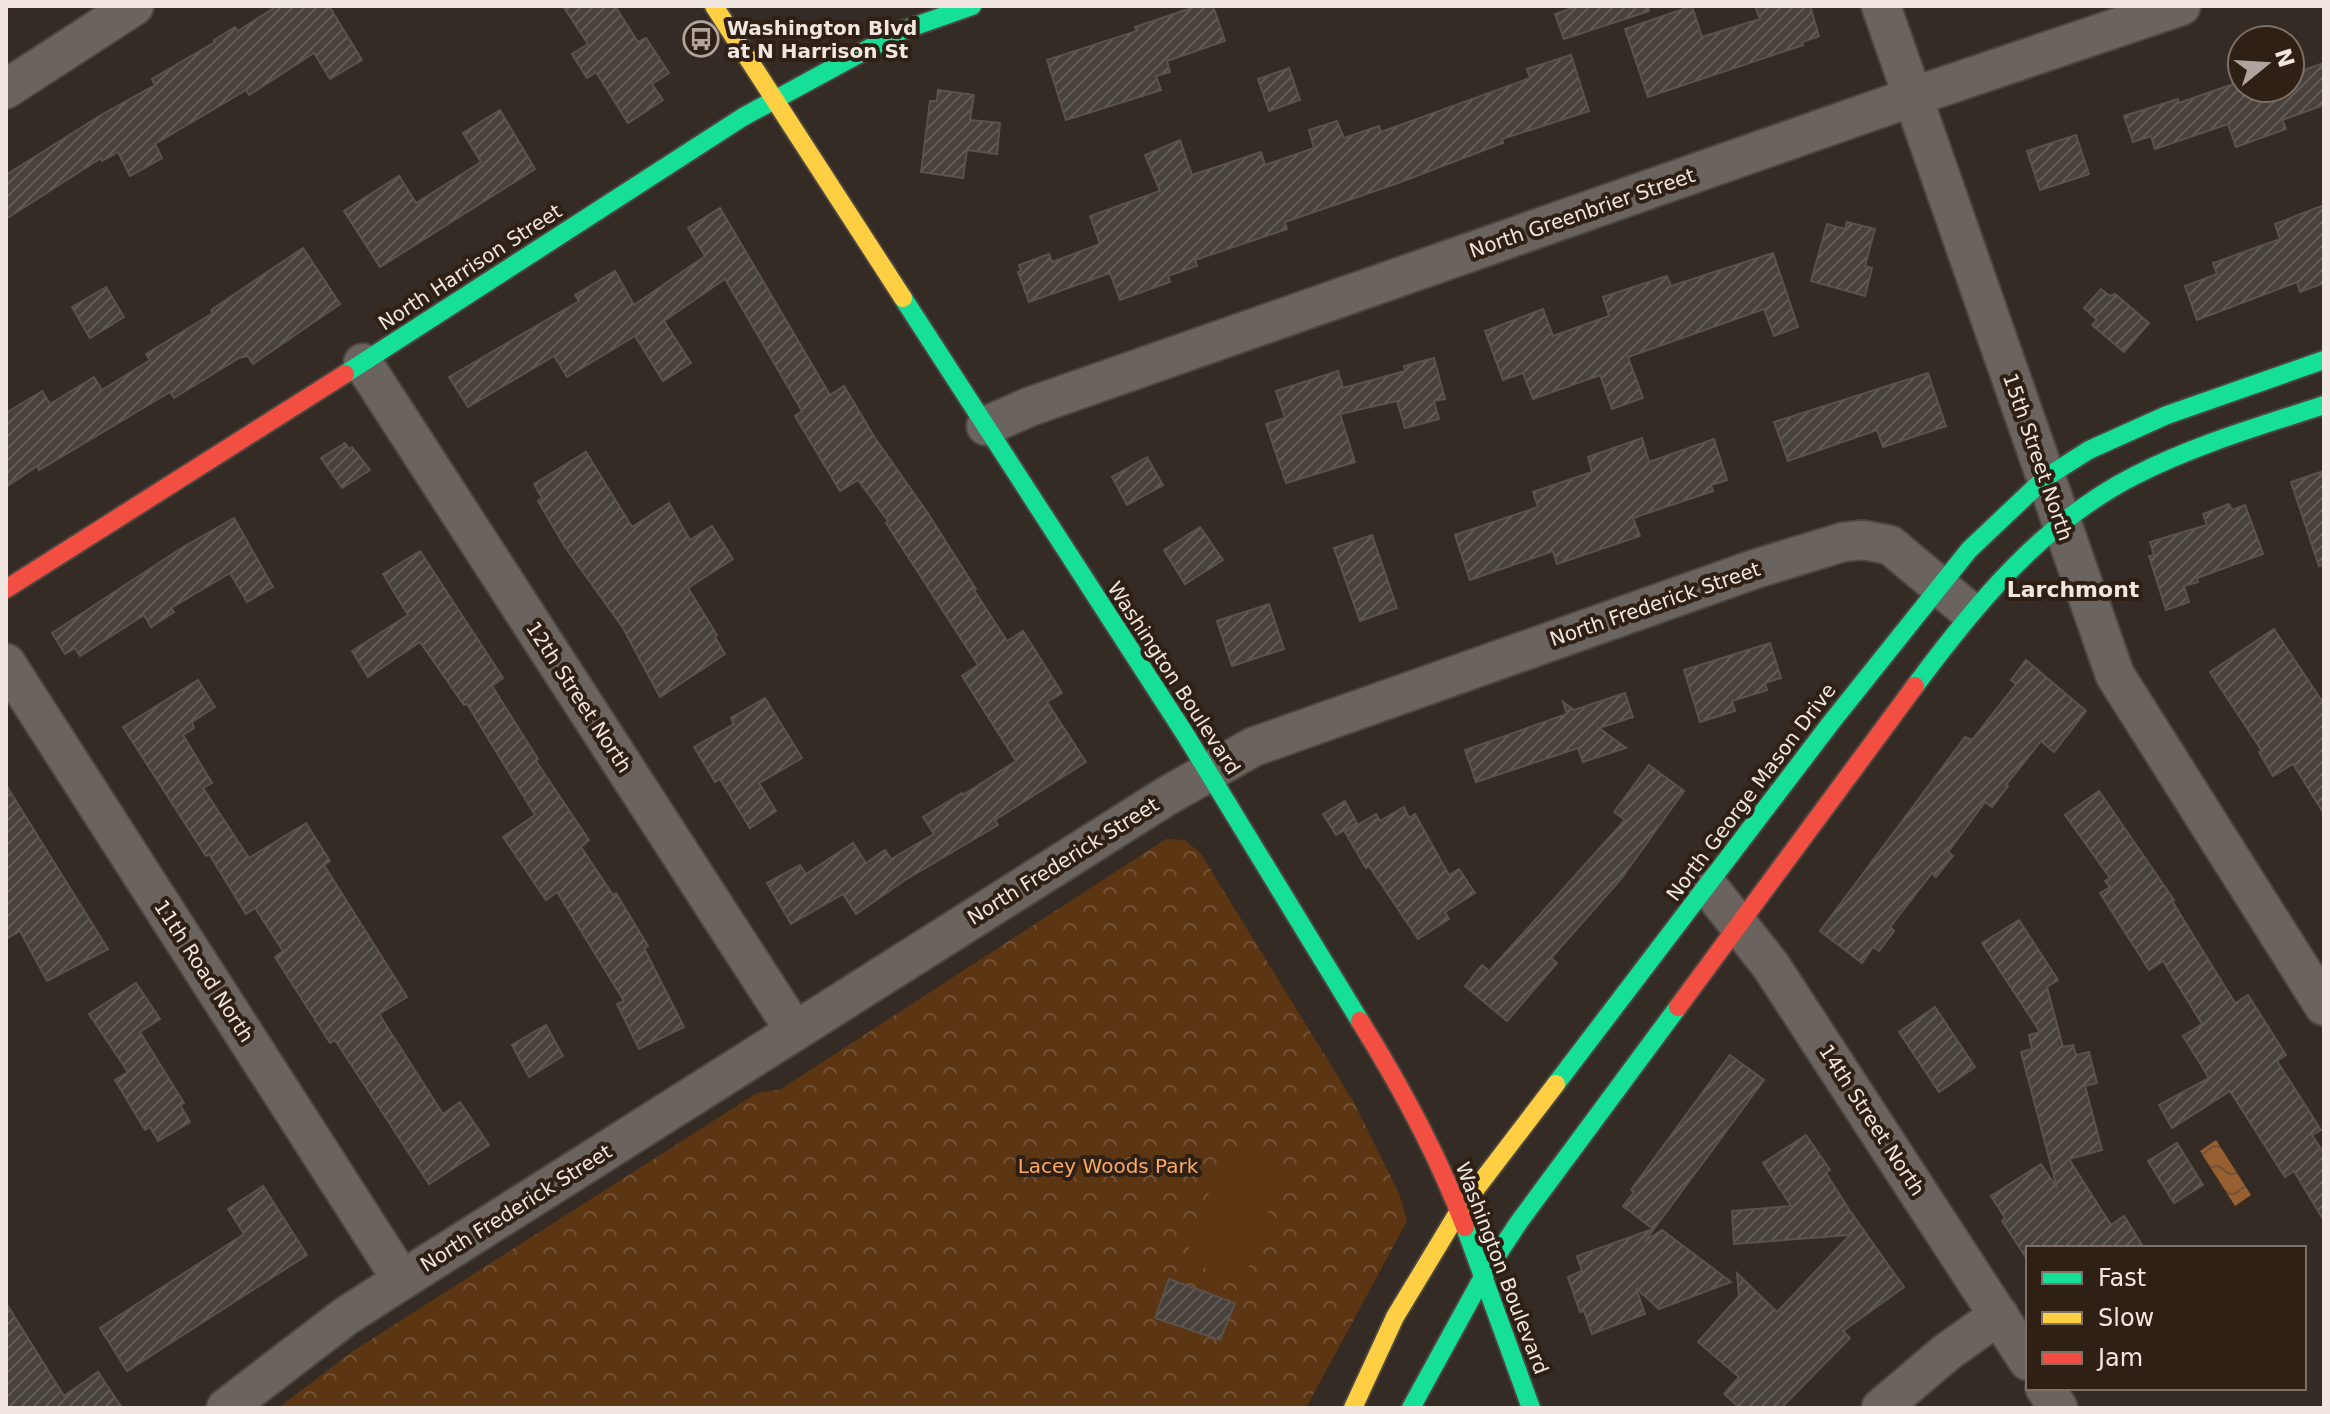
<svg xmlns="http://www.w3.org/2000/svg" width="2330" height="1414" font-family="'DejaVu Sans',sans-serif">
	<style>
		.park { fill: url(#park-crowns) }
		.pitch { fill: #5c3513 }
		.water { fill: url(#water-waves) }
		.building { fill: url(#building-hatch); stroke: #5a534d; stroke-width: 2 }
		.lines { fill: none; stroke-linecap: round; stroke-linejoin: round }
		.street-casing { stroke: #4d4640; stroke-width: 42 }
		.fast-casing { stroke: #4d4640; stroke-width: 22 }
		.slow-casing { stroke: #4d4640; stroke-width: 22 }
		.jam-casing { stroke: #4d4640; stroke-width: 22 }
		.street { stroke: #6a635e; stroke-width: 38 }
		.fast { stroke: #16e098; stroke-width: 18 }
		.slow { stroke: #ffcf43; stroke-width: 18 }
		.jam { stroke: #f24e42; stroke-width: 18 }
		.labels { text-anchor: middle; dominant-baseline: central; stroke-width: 8; stroke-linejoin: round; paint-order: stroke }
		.poi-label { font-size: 20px; font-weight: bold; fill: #f2e7e0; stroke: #2f2015; text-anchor: start }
		.street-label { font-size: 20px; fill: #f2e7e0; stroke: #2f2015 }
		.park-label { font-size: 20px; fill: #ffa963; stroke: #2f2015 }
		.neighbourhood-label { font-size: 22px; font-weight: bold; fill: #f2e7e0; stroke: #2f2015 }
	</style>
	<defs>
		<pattern id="park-crowns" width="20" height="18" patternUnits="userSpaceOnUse" patternTransform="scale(2)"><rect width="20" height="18" fill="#5c3513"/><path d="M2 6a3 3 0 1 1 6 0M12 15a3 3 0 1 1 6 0" fill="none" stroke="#745235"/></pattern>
		<pattern id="water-waves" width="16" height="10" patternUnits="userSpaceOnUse" patternTransform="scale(2)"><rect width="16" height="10" fill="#986030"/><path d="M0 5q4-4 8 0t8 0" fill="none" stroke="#70523a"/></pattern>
		<pattern id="building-hatch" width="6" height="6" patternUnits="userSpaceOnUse" patternTransform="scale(2)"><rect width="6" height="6" fill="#47403b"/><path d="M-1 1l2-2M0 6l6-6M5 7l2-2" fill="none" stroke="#625c57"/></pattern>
	</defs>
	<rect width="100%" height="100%" fill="#332b24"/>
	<polygon class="park" points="1166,839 1185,840 1201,854 1353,1101 1399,1193 1407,1221 1306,1408 278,1408 353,1351 757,1093 781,1089"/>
	<polygon class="pitch" points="1226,1146 1284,1167 1244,1282 1185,1261"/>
	<polygon class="water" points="2216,1140 2251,1195 2235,1206 2200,1151"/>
	<g class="building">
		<polygon points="277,6 329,6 362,60 330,79 314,53 249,95 246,90 155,144 162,158 130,176 118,152 102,161 101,158 6,219 6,175 101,115 155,85 152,79 215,42 214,40 235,27 238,31"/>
		<polygon points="563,6 615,6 638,42 646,38 669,73 652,84 663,100 628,123 596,72 587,78 572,54 588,44"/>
		<polygon points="1197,6 1213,6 1225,41 1167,61 1170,72 1156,76 1161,90 1066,120 1047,60 1137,31 1135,27"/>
		<polygon points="1578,6 1648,6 1649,11 1564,39 1555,14"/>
		<polygon points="1692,6 1702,37 1760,19 1755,6 1810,6 1819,36 1802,42 1803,45 1648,97 1625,29"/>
		<polygon points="1571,55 1589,111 1502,139 1503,143 1398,183 1285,222 1287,229 1195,260 1197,266 1168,276 1170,282 1120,300 1110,273 1029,302 1018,272 1021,271 1019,265 1049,254 1052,262 1100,244 1090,216 1160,191 1145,155 1180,140 1192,175 1261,152 1265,165 1314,148 1309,130 1337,121 1344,138 1379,126 1381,132 1530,78 1527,69"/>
		<polygon points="2324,63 2324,105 2282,120 2286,129 2236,147 2228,124 2155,149 2151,136 2133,142 2124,116 2178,99 2179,103 2242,81 2242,92 2253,88 2290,88 2290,75"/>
		<polygon points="1289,68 1300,100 1269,111 1258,79"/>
		<polygon points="938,90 974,95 970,120 1000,123 997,154 967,150 963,178 921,172 930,101 937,101"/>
		<polygon points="500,110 535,169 380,267 344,211 399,176 416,203 481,162 463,133"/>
		<polygon points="2076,135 2089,174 2040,190 2027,151"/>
		<polygon points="2324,205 2324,283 2300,292 2297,282 2197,320 2185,286 2217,274 2213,263 2280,239 2275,224"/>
		<polygon points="720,208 830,395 844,386 875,438 927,512 976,589 974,590 1007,641 1023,631 1062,693 1047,702 1086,762 995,820 998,825 905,880 856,914 843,894 791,924 767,883 800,865 806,874 853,843 866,863 885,850 891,859 934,834 923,817 962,793 963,795 1016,761 962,676 978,665 886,523 888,521 858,480 840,491 795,416 802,411 725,279 664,321 691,363 663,381 635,336 567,377 554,356 468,407 449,377 579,301 575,295 615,271 634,305 705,256 688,228"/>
		<polygon points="1847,222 1875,229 1865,266 1872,268 1865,296 1811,281 1827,224 1845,229"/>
		<polygon points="303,248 340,304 253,364 248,356 239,358 174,398 170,392 39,470 37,466 6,487 6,413 42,391 50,404 94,377 102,390 150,360 146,354 213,313 211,310"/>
		<polygon points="1773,253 1798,327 1774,336 1764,309 1628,357 1643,398 1612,409 1600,375 1533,399 1523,373 1503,380 1485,331 1543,309 1553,336 1609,316 1603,297 1667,276 1671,286"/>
		<polygon points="106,287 124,317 90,338 72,307"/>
		<polygon points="2101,289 2110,296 2115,294 2149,323 2124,352 2092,325 2097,320 2084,308"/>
		<polygon points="1434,358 1445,399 1434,401 1439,419 1405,428 1397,401 1340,414 1355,462 1286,483 1266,424 1285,418 1276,391 1338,371 1343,388 1405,371 1404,366"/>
		<polygon points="1928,373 1946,426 1883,447 1877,430 1788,461 1774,422"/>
		<polygon points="1642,438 1649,462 1714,439 1727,480 1711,485 1713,491 1633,518 1640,536 1557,564 1553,551 1470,580 1455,535 1538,507 1533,492 1592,472 1588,457"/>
		<polygon points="345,443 349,449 352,447 370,470 342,488 321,458"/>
		<polygon points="586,452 632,527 669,503 690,540 712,526 733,559 688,588 717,635 715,637 725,654 660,697 623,628 565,547 538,501 542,498 534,484"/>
		<polygon points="1147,457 1163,485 1127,505 1112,477"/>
		<polygon points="2324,471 2324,565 2319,566 2291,482"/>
		<polygon points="2229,504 2232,510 2245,505 2263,554 2197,578 2198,582 2184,586 2189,602 2166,610 2149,556 2154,555 2150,542 2207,525 2203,514"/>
		<polygon points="234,518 273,587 247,602 230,573 171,608 174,612 151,627 144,615 80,656 75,648 65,654 52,633 183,547"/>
		<polygon points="1200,527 1223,560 1185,584 1164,550"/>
		<polygon points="1372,535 1397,608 1360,621 1334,548"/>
		<polygon points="420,551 503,678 492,686 538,759 536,761 589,840 581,847 613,895 616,893 648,946 644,948 684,1027 639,1049 617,1004 624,1001 557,892 546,900 503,837 535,815 467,704 464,705 420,642 368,677 352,651 408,615 383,574"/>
		<polygon points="1269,604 1284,649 1232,666 1217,621"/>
		<polygon points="2274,629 2324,704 2324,814 2293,764 2273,776 2259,752 2262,751 2210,672"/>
		<polygon points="1770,643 1781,678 1765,683 1767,690 1732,701 1735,711 1700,722 1684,670"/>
		<polygon points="2026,660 2086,711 2054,752 2041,741 2006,785 2008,786 1992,807 1985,802 1948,852 1953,856 1936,877 1932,873 1890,927 1894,931 1879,951 1873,947 1862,963 1820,931 1965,737 1972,740 2016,684 2011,680"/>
		<polygon points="198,680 215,707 192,722 194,728 183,735 212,783 203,788 249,858 306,823 330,861 324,865 407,997 379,1014 443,1114 460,1102 489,1145 429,1184 335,1040 330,1043 275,957 283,951 255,908 246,914 209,854 206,856 123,727"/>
		<polygon points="1625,693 1633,717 1599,728 1626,748 1583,762 1578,748 1476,782 1465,750 1567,714 1563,702 1574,710"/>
		<polygon points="765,698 802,758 759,783 776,811 750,828 720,779 715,782 694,747 734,724 731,718"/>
		<polygon points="1649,765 1684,791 1621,879 1551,958 1557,963 1507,1021 1465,986 1482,965 1489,971 1625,820 1614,812"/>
		<polygon points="6,785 108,949 47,981 20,931 6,939"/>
		<polygon points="2099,791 2174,900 2172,901 2235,1003 2248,995 2286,1055 2277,1061 2321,1130 2312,1135 2324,1154 2324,1221 2294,1171 2285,1177 2230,1091 2172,1128 2159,1105 2209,1078 2183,1036 2202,1024 2163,961 2149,970 2100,893 2110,887 2105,881 2110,878 2065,815"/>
		<polygon points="1345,801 1357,823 1336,835 1323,814"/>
		<polygon points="1404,807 1409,818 1415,814 1449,875 1459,869 1475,893 1445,912 1449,919 1418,939 1369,866 1366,868 1345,832 1376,814 1380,821"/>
		<polygon points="2019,920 2058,980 2047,987 2063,1047 2073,1045 2076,1055 2089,1052 2097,1083 2085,1086 2102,1150 2069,1159 2111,1225 2124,1216 2144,1248 2028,1248 2027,1259 2002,1221 2005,1218 1991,1196 2041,1164 2057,1188 2021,1052 2032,1049 2029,1035 2040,1032 1982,943"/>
		<polygon points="136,983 160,1019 140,1032 184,1103 180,1105 190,1122 158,1141 150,1127 145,1130 115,1080 128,1072 89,1014"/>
		<polygon points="1935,1007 1975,1067 1939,1092 1899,1032"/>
		<polygon points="546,1025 563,1056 529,1077 512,1045"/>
		<polygon points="1730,1055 1764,1080 1645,1241 1662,1230 1731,1282 1659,1309 1636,1288 1645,1314 1592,1334 1584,1311 1580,1312 1568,1277 1582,1271 1577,1256 1653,1229 1623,1206 1634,1192 1631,1190"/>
		<polygon points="1806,1135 1830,1170 1826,1173 1850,1211 1904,1287 1843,1331 1850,1338 1781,1408 1740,1408 1724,1394 1739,1377 1698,1342 1739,1296 1737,1273 1777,1312 1850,1235 1734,1244 1732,1211 1791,1206 1763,1163"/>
		<polygon points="2177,1143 2203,1185 2174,1203 2148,1161"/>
		<polygon points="263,1186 307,1255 127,1371 100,1328 244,1234 228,1209"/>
		<polygon points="1169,1279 1235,1303 1220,1340 1155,1318"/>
		<polygon points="6,1303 64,1396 98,1372 122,1408 6,1408"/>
	</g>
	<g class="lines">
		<defs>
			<g id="street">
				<polyline points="1881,6 2115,675 2324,1006"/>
				<polyline points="6,89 134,6"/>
				<polyline points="363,363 795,1031"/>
				<polyline points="986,426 1029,407 1912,97 2181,6"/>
				<polyline points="6,663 402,1280"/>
				<polyline points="1707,885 1771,966 2028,1361"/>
				<polyline points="2045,1388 2058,1408"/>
				<polyline points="226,1408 346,1316 402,1280 1165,797 1253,747 1755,569 1843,542 1863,540 1890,545 1963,606"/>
				<polyline points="1881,1408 1947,1352 1999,1315"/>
			</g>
			<g id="fast">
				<polyline points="903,298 1185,734 1360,1021"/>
				<polyline points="345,374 743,117 901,31 972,6"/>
				<path d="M1915,686C1975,605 2042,523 2134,476C2194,445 2260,426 2324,405"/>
				<polyline points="1556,1084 1830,724 1969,550 2045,478 2089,450 2167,415 2324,360"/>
				<polyline points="1465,1227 1531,1408"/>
				<polyline points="1411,1408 1484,1275 1519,1222 1678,1007"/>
			</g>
			<g id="slow">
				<polyline points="714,6 903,298"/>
				<polyline points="1353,1408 1395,1317 1459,1211 1556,1084"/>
			</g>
			<g id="jam">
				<polyline points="6,589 345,374"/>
				<polyline points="1678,1007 1915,686"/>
				<path d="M1360,1021C1401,1087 1438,1154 1465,1227"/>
			</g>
		</defs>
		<use href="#street" class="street-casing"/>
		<use href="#fast" class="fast-casing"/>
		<use href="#slow" class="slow-casing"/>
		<use href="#jam" class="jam-casing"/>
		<use href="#street" class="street"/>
		<use href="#fast" class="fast"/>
		<use href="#slow" class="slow"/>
		<use href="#jam" class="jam"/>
	</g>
	<defs>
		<symbol id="bus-ring" viewBox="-11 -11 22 22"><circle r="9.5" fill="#2f2015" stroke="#afa59e" stroke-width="1.5"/><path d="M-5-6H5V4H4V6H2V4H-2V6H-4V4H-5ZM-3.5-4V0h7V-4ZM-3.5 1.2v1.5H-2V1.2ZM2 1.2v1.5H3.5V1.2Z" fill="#afa59e"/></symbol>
	</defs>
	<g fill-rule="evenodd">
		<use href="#bus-ring" x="681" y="19" width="40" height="40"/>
	</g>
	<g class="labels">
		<g class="poi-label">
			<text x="727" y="28">Washington Blvd<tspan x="727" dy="23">at N Harrison St</tspan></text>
		</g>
		<g class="street-label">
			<text transform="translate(1582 213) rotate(-19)">North Greenbrier Street</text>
			<text transform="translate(470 267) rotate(-33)">North Harrison Street</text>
			<text transform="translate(2038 457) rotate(71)">15th Street North</text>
			<text transform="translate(1655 604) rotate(-19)">North Frederick Street</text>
			<text transform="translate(1174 678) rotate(57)">Washington Boulevard</text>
			<text transform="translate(579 697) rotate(57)">12th Street North</text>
			<text transform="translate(1751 792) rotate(-53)">North George Mason Drive</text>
			<text transform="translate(1063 861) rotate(-32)">North Frederick Street</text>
			<text transform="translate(204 971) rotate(57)">11th Road North</text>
			<text transform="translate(1872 1120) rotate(57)">14th Street North</text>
			<text transform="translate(516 1208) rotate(-32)">North Frederick Street</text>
			<text transform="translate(1502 1268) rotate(69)">Washington Boulevard</text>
		</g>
		<g class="park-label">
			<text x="1108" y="1166">Lacey Woods Park</text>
		</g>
		<g class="neighbourhood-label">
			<text x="2073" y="589">Larchmont</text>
		</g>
	</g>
	<rect width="2330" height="1414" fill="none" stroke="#f2e7e0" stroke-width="16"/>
	<rect x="2026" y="1246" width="280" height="144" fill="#2f2015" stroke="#7d7066" stroke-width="2"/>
	<rect x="2042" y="1272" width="40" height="12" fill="#16e098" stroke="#7d7066" stroke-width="2"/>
	<text x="2098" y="1286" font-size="24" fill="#f2e7e0">Fast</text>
	<rect x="2042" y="1312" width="40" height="12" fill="#ffcf43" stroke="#7d7066" stroke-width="2"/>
	<text x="2098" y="1326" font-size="24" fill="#f2e7e0">Slow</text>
	<rect x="2042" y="1352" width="40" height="12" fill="#f24e42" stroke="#7d7066" stroke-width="2"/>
	<text x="2098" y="1366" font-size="24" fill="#f2e7e0">Jam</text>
	<g transform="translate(2266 64) rotate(72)"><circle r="38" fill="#2f2015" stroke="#7d7066" stroke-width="2"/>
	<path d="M0-6L14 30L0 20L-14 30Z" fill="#afa59e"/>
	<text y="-12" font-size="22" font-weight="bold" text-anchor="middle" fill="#f2e7e0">N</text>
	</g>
</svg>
